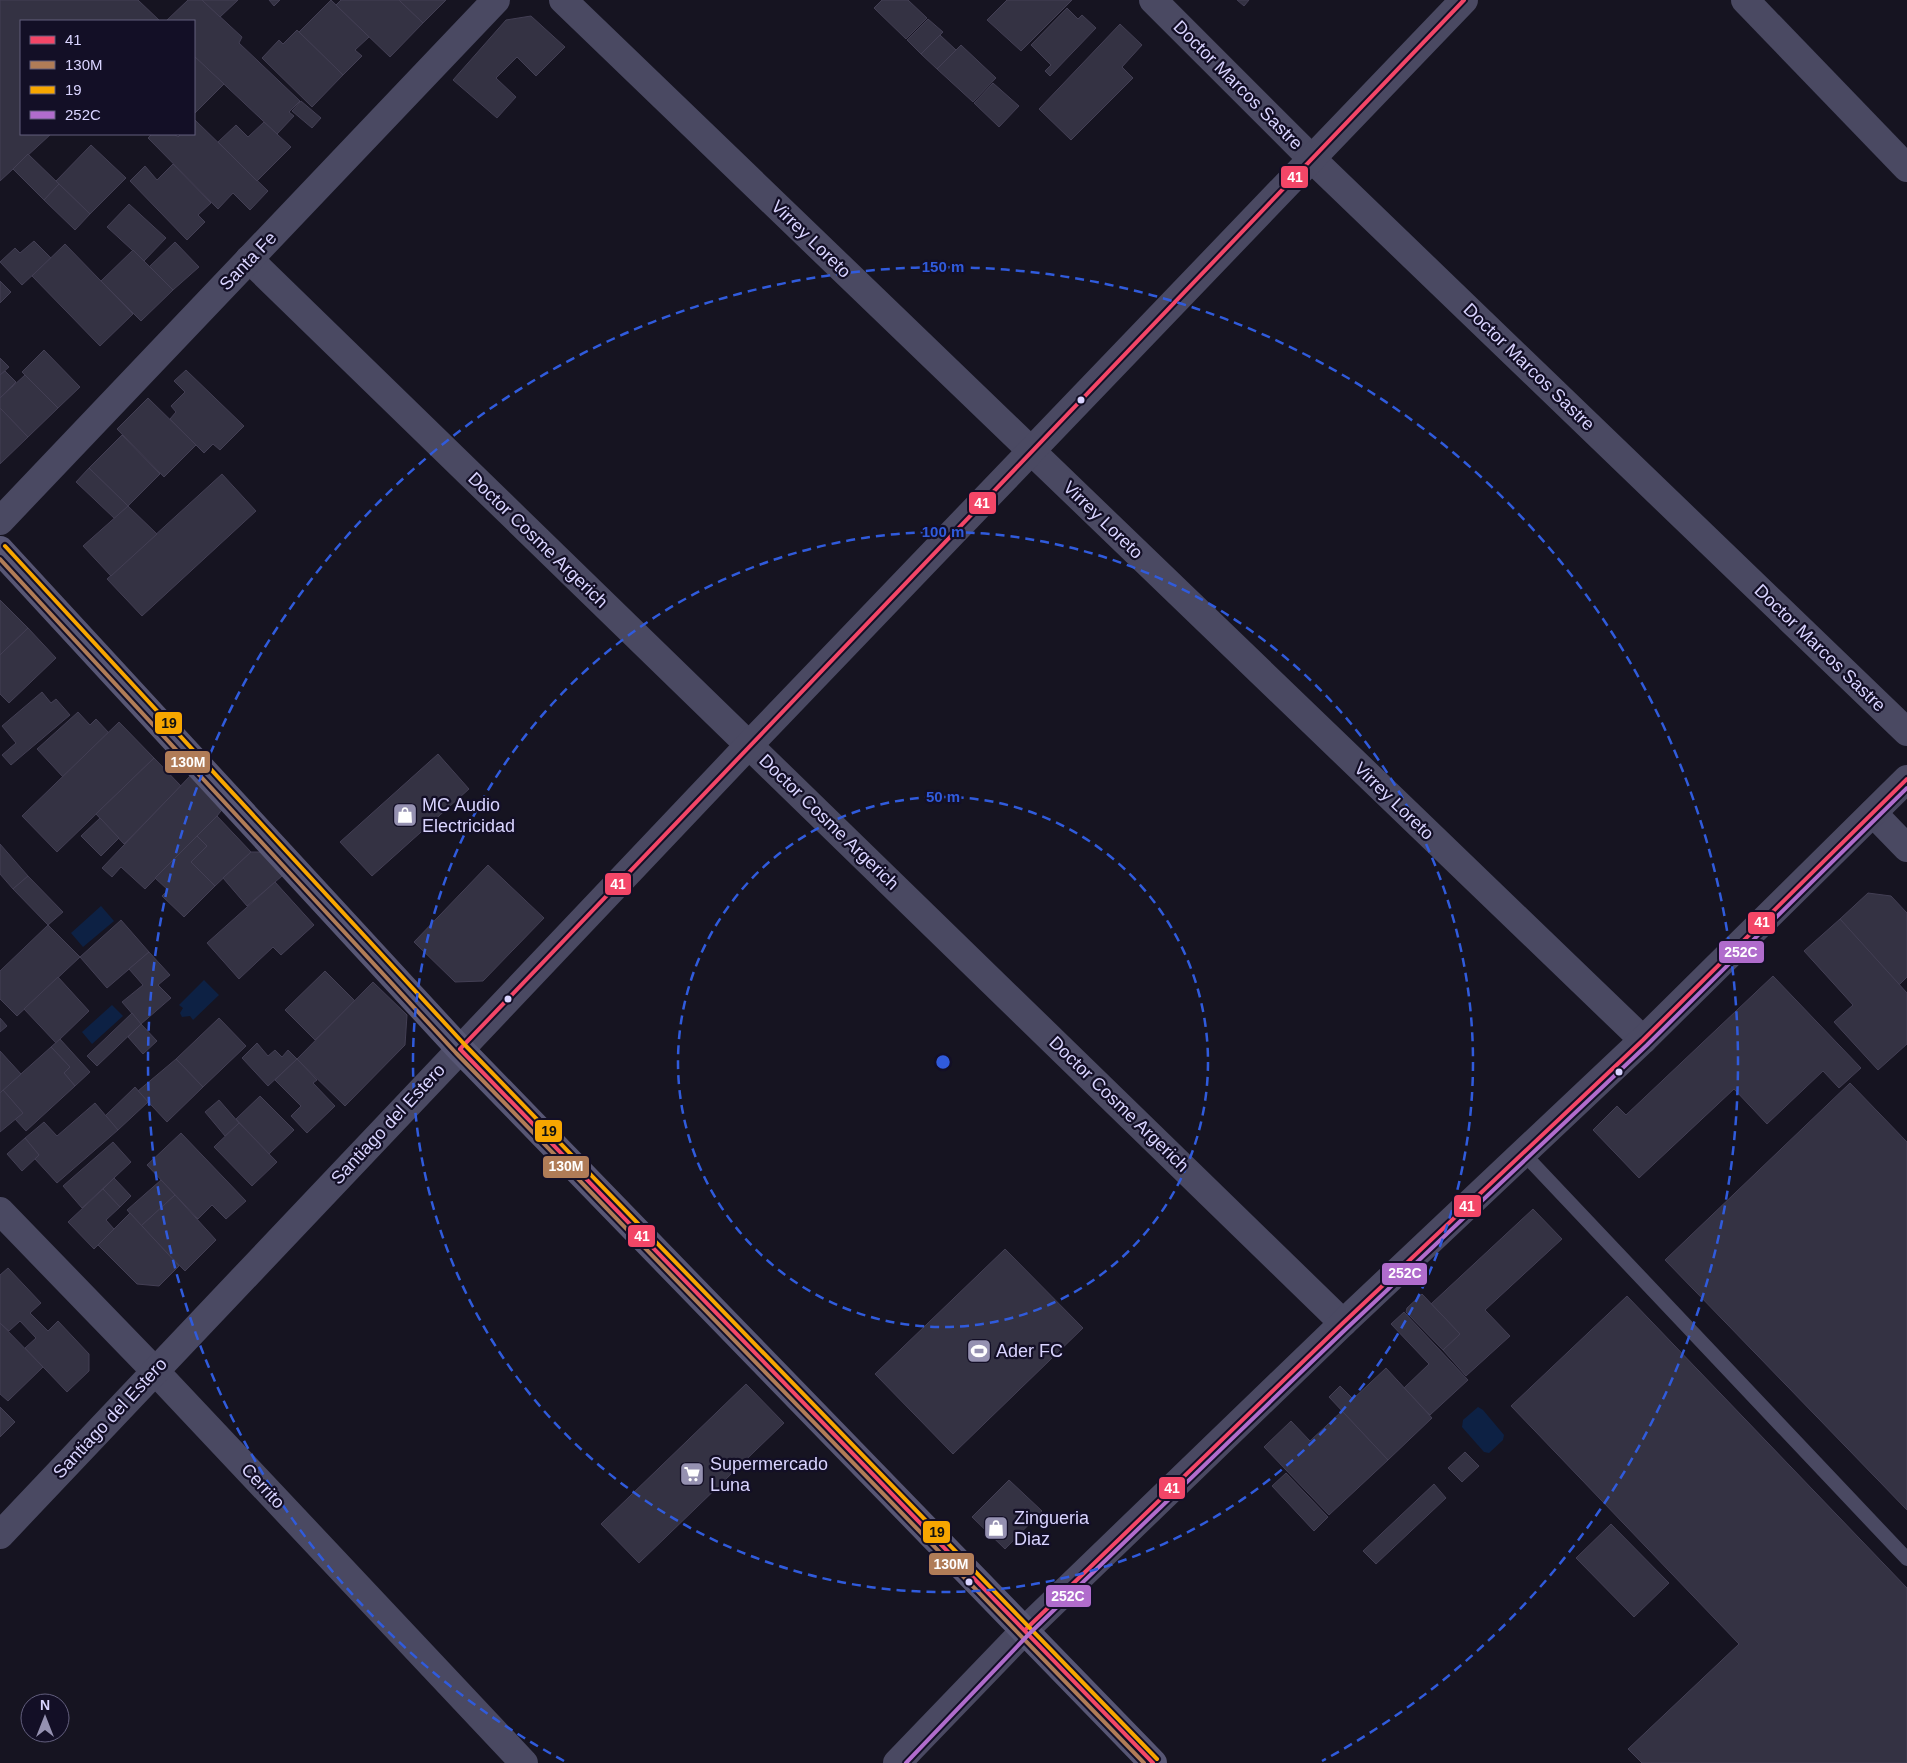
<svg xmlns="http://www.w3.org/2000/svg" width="1907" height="1763" font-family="Arial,sans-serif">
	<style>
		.water { fill: #0d2144 }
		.building { fill: #343243; stroke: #433f54 }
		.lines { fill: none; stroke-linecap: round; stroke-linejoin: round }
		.service { stroke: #4a4962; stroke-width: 14 }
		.minor { stroke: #4a4962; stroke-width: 28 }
		.tertiary { stroke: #4a4962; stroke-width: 28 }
		.secondary { stroke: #575674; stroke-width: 28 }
		.bus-1-casing { stroke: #130f26; stroke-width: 8 }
		.bus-2-casing { stroke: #130f26; stroke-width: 8 }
		.bus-3-casing { stroke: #130f26; stroke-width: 8 }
		.bus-4-casing { stroke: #130f26; stroke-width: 8 }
		.bus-1 { stroke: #f34667; stroke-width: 4 }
		.bus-2 { stroke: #b07c57; stroke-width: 4 }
		.bus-3 { stroke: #f7a600; stroke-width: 4 }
		.bus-4 { stroke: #b06ccc; stroke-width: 4 }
		.ring { fill: none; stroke: #305bdc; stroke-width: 2.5; stroke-dasharray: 9 6 }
		.bus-dot { fill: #d9d4ff; stroke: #130f26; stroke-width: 2 }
		.labels { text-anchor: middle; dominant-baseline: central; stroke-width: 4.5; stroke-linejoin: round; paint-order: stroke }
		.street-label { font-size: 18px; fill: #d9d4ff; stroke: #130f26 }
		.poi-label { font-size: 18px; fill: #d9d4ff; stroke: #130f26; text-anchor: start }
		.centre { fill: #305bdc; stroke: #130f26; stroke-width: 2.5 }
		.ring-label { font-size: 15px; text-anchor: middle; font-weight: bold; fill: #305bdc; stroke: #130f26; stroke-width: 4.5; stroke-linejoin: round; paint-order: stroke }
		.line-badge { stroke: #130f26; stroke-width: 2 }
		.badge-label { font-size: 14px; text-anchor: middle; font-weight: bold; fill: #fff }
		.pale-badge-label { font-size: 14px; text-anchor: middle; font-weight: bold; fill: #111 }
	</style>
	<rect width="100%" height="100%" fill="#161421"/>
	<g class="water">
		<polygon points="101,906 114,921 83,947 71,933"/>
		<polygon points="204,980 219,995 193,1020 190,1016 182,1017 180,1013 183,1008 179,1005"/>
		<polygon points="112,1005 123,1016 92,1044 82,1032"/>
		<polygon points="1478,1407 1483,1410 1504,1435 1503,1440 1489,1453 1484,1452 1462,1427 1463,1420"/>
	</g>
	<g class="building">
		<polygon points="0,0 138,0 160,21 21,21 21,134 51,134 0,181"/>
		<polygon points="188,0 202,0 242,37 239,43 300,101 289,112 294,116 277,134 194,56 194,21 166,21"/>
		<polygon points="202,0 238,0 220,17"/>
		<polygon points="269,0 280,0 274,6"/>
		<polygon points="331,0 369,37 355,50 362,56 343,75 299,32"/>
		<polygon points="341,0 399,0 423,23 390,57 336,5"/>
		<polygon points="399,0 446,0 423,23"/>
		<polygon points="882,0 908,0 927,18 906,39 874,8"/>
		<polygon points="1007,0 1072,0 1021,51 987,20"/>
		<polygon points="1237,0 1249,0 1244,6"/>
		<polygon points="1067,8 1078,19 1082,15 1096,28 1050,76 1045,71 1051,65 1031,45"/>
		<polygon points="531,16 565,47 536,76 517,57 496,78 516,97 497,118 453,80 506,20"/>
		<polygon points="928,19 943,32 921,54 907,40"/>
		<polygon points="1120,24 1142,45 1122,67 1133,78 1071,140 1039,109"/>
		<polygon points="297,30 343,75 312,107 262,58 279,40 283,44"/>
		<polygon points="940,35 956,50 937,69 921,54"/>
		<polygon points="961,45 996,78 973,102 937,69"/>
		<polygon points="194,56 224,84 194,114"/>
		<polygon points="993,83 1019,106 999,127 974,103"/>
		<polygon points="301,101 321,118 312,128 292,111"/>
		<polygon points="195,120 268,191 250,210 233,193 218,209 148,138 152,134 174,134 178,137 181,134 194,134 194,121"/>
		<polygon points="264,122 291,147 257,181 218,142 236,125 248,137"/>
		<polygon points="91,145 126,178 90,214 56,181"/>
		<polygon points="28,154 59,184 44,200 13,169"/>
		<polygon points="173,164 211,203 198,215 205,222 187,240 130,181 145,166 157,180"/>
		<polygon points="59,184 90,214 75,230 44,200"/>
		<polygon points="129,204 166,238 144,261 107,227"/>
		<polygon points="34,241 51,258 22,285 0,262 15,248 20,253"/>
		<polygon points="175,242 199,267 173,290 149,267"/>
		<polygon points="65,244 133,314 100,346 32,276"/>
		<polygon points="133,250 173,290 141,321 101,281"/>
		<polygon points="0,281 11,292 0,303"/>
		<polygon points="44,350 80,387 58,408 22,372"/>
		<polygon points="0,358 9,367 0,375"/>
		<polygon points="186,370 244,426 220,450 213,444 204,453 170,419 176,412 171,406 185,392 174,381"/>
		<polygon points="5,371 16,382 0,398 0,375"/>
		<polygon points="25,375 58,408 28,437 0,408 0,398"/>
		<polygon points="148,398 196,445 164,477 117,429"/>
		<polygon points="0,408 28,437 0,464"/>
		<polygon points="122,435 160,474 128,506 89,468"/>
		<polygon points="89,468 128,506 115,519 76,482"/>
		<polygon points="222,474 256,511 142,616 107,579"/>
		<polygon points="128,506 157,534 111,576 83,546"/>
		<polygon points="0,600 28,628 0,655"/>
		<polygon points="28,628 56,658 9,703 0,694 0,655"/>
		<polygon points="42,692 51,703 56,699 70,715 11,765 2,755 16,743 2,726"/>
		<polygon points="78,712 90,725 96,719 109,733 63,777 37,749"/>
		<polygon points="119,722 154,758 57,852 22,816"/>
		<polygon points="438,754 469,789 372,876 340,842"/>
		<polygon points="154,758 181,786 124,844 96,814"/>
		<polygon points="191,775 224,807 217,816 145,889 121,867 112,877 102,868"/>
		<polygon points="217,816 251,852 215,886 191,862 207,846 197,836"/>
		<polygon points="100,818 119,838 101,856 81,836"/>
		<polygon points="197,836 207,846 191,862 215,886 184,917 162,896 168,890 155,878"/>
		<polygon points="0,844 28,876 13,889 0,874"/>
		<polygon points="251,852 263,852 280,869 282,876 247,906 223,878"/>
		<polygon points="488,865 544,918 483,981 455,982 414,942"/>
		<polygon points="28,876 63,912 48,925 13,889"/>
		<polygon points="275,882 314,925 281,955 273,947 239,979 207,943"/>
		<polygon points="1868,893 1891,896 1907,913 1907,977 1899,985 1840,919"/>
		<polygon points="1840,919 1907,993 1907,1044 1878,1070 1834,1022 1853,1005 1804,951"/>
		<polygon points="121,920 149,952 107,988 80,957"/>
		<polygon points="48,925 80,957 17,1016 0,999 0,971"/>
		<polygon points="149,952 170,975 158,985 171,998 141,1024 122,1002 143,985 129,969"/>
		<polygon points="325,971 355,1001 315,1040 285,1010"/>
		<polygon points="1773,976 1861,1068 1839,1088 1823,1071 1767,1124 1734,1089 1639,1178 1593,1130 1617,1106 1626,1115"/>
		<polygon points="58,977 89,1011 56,1043 24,1009"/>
		<polygon points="373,982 407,1015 405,1045 345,1106 297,1059"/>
		<polygon points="132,1013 141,1024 97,1066 87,1056"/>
		<polygon points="0,1018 7,1026 0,1032"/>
		<polygon points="219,1018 246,1046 203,1087 176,1059"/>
		<polygon points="141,1024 157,1041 143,1054 128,1037"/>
		<polygon points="60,1039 90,1072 75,1086 64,1073 70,1067 51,1047"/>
		<polygon points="257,1043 268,1056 275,1050 282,1057 288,1050 297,1059 268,1086 242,1058"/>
		<polygon points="51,1047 70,1067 64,1073 75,1086 26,1131 15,1119 23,1113 3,1090"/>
		<polygon points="0,1051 21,1074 0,1093"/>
		<polygon points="176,1059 203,1087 167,1122 138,1091"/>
		<polygon points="297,1059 317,1080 313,1083 335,1106 307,1133 291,1116 301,1106 275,1080"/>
		<polygon points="1850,1083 1907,1142 1907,1510 1665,1260"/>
		<polygon points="135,1087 148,1102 118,1130 105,1116"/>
		<polygon points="3,1090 23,1113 0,1132 0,1093"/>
		<polygon points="260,1096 294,1130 269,1154 236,1119"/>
		<polygon points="219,1100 239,1123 225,1136 205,1112"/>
		<polygon points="95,1103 118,1130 57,1183 35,1159 39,1155 25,1138 44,1122 57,1136"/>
		<polygon points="239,1123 277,1162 252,1186 214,1147"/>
		<polygon points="181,1133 246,1201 226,1219 212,1205 198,1219 147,1165"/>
		<polygon points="25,1138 39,1155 22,1171 7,1154"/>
		<polygon points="113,1142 131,1162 82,1208 63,1186"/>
		<polygon points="114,1178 131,1196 120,1207 103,1189"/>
		<polygon points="161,1180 175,1195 141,1226 127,1210"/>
		<polygon points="103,1189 120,1207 106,1220 114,1229 94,1249 68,1222"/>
		<polygon points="175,1195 216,1240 185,1271 141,1226"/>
		<polygon points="1533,1209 1562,1239 1485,1310 1510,1336 1466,1376 1443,1350 1460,1334 1431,1304"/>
		<polygon points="130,1213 179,1266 159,1286 137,1284 98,1245"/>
		<polygon points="1005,1249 1083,1328 953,1454 875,1374"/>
		<polygon points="8,1268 41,1303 30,1313 48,1331 58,1321 89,1354 89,1371 67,1392 25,1348 36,1338 20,1321 9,1331 0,1323 0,1275"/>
		<polygon points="1422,1294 1460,1334 1443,1350 1406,1312 1407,1308"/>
		<polygon points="1627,1296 1907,1588 1907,1763 1642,1763 1628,1749 1739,1644 1511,1406"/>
		<polygon points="1404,1312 1468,1380 1430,1415 1404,1388 1429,1364 1391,1324"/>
		<polygon points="0,1323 43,1367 8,1401 0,1394"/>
		<polygon points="1386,1368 1432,1418 1388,1460 1329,1397 1340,1386 1353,1399"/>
		<polygon points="746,1384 784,1423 639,1563 601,1524"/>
		<polygon points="0,1407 15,1422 0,1437"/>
		<polygon points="1342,1411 1388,1460 1329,1515 1264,1447 1291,1421 1310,1441"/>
		<polygon points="1465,1452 1479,1466 1462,1482 1448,1468"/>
		<polygon points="1286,1473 1328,1517 1314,1531 1272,1486"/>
		<polygon points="1009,1480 1042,1511 1005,1549 972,1517"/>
		<polygon points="1434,1484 1446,1498 1376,1564 1363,1551"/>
		<polygon points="1611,1524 1669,1583 1634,1617 1576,1558"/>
	</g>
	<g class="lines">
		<polyline class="service" points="1523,1153 1907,1559"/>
		<g class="minor">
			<polyline points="563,0 1643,1040"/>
			<polyline points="1153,0 1311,158 1907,732"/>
			<polyline points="1745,0 1907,168"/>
			<polyline points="249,259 1343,1323"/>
			<polyline points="1873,813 1907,848"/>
			<polyline points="0,1211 155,1371 524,1763"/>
			<polyline points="0,1535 749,745 1464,0"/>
			<polyline points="897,1763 1025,1630 1343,1323 1643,1040 1907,779"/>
		</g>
		<polyline class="tertiary" points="0,521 496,0"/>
		<polyline class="secondary" points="0,550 460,1049 1153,1763"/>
		<defs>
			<g id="bus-1">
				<polyline points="1025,1630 1343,1323 1643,1040 1907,779"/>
				<polyline points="1153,1763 460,1049 1464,0"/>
			</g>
			<polyline id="bus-2" points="0,559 456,1053 1144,1763"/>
			<polyline id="bus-3" points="5,546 465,1045 1157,1759"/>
			<polyline id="bus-4" points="906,1763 1029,1634 1347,1328 1647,1045 1907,788"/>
		</defs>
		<use href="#bus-1" class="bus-1-casing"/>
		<use href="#bus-2" class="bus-2-casing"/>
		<use href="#bus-3" class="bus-3-casing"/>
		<use href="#bus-4" class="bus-4-casing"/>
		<use href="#bus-1" class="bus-1"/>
		<use href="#bus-2" class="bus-2"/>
		<use href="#bus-3" class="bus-3"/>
		<use href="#bus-4" class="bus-4"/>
	</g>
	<g class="ring">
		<circle cx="943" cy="1062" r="265"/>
		<circle cx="943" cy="1062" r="530"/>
		<path d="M564 1761A795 795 0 1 1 1322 1761"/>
	</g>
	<defs>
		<symbol id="shop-square" viewBox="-11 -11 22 22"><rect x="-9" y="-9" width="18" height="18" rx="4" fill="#9591b1" stroke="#130f26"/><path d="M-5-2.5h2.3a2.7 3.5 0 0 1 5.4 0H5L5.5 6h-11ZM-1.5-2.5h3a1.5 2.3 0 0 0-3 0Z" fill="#fff"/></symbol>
		<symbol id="stadium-square" viewBox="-11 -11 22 22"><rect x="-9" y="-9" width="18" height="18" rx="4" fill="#9591b1" stroke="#130f26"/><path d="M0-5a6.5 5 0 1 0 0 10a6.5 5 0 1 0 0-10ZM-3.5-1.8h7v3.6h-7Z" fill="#fff"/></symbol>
		<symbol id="supermarket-square" viewBox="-11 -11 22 22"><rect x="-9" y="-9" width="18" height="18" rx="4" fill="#9591b1" stroke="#130f26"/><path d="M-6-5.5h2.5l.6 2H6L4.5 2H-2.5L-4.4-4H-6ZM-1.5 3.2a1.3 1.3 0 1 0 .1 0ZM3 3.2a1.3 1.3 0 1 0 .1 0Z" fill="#fff"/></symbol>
	</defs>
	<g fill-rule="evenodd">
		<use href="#shop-square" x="391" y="801" width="28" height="28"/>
		<use href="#stadium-square" x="965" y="1337" width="28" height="28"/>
		<use href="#supermarket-square" x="678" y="1460" width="28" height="28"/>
		<use href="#shop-square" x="982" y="1514" width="28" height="28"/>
	</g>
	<g class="bus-dot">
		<circle cx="1081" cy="400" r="4.5"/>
		<circle cx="508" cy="999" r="4.5"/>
		<circle cx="1619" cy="1072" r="4.5"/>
		<circle cx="969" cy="1582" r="4.5"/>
	</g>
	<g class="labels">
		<g class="street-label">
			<text transform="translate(1238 85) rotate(45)">Doctor Marcos Sastre</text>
			<text transform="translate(811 239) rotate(44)">Virrey Loreto</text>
			<text transform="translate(248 261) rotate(-46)">Santa Fe</text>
			<text transform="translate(1529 367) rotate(44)">Doctor Marcos Sastre</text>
			<text transform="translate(1103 520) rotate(44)">Virrey Loreto</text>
			<text transform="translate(538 540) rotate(44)">Doctor Cosme Argerich</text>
			<text transform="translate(1820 648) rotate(44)">Doctor Marcos Sastre</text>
			<text transform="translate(1394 801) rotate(44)">Virrey Loreto</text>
			<text transform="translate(829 822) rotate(44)">Doctor Cosme Argerich</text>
			<text transform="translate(1119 1104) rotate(44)">Doctor Cosme Argerich</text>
			<text transform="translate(388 1124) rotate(-47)">Santiago del Estero</text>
			<text transform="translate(110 1418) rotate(-47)">Santiago del Estero</text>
			<text transform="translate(263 1486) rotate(47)">Cerrito</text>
		</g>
		<g class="poi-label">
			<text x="422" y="805">MC Audio<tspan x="422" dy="21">Electricidad</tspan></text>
			<text x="996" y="1351">Ader FC</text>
			<text x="710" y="1464">Supermercado<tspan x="710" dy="21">Luna</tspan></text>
			<text x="1014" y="1518">Zingueria<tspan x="1014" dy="21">Diaz</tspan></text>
		</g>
	</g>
	<circle cx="943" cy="1062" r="8" class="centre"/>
	<g class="ring-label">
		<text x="943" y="272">150 m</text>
		<text x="943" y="537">100 m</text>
		<text x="943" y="802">50 m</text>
	</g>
	<g class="line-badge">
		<rect x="1280" y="165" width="29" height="24" rx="5" fill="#f34667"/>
		<rect x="968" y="491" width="29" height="24" rx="5" fill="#f34667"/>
		<rect x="154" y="711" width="29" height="24" rx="5" fill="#f7a600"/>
		<rect x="164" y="750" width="47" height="24" rx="5" fill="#b07c57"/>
		<rect x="604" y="872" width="28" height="24" rx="5" fill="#f34667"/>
		<rect x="1747" y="911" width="29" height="24" rx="5" fill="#f34667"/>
		<rect x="1718" y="940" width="47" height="24" rx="5" fill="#b06ccc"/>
		<rect x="534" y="1119" width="29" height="24" rx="5" fill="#f7a600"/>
		<rect x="542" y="1155" width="48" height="24" rx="5" fill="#b07c57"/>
		<rect x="1453" y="1194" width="29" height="24" rx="5" fill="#f34667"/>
		<rect x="627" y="1224" width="29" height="24" rx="5" fill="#f34667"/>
		<rect x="1381" y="1262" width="47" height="24" rx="5" fill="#b06ccc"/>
		<rect x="1158" y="1476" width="28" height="24" rx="5" fill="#f34667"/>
		<rect x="922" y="1520" width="29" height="24" rx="5" fill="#f7a600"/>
		<rect x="928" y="1552" width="47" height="24" rx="5" fill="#b07c57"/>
		<rect x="1045" y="1584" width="47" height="24" rx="5" fill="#b06ccc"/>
	</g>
	<g class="badge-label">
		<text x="1295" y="182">41</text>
		<text x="982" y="508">41</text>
		<text x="188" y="767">130M</text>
		<text x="618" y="889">41</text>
		<text x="1762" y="927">41</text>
		<text x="1741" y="957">252C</text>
		<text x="566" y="1171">130M</text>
		<text x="1467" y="1211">41</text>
		<text x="642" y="1241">41</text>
		<text x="1405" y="1278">252C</text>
		<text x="1172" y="1493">41</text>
		<text x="951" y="1569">130M</text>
		<text x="1068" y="1601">252C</text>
	</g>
	<g class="pale-badge-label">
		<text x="169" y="728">19</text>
		<text x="549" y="1136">19</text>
		<text x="937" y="1537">19</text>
	</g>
	<rect x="20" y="20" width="175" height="115" fill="#130f26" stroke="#625e7d"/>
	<rect x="30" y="36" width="25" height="8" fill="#f34667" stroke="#625e7d"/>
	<text x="65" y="45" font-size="15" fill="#d9d4ff">41</text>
	<rect x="30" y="61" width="25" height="8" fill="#b07c57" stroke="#625e7d"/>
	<text x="65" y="70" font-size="15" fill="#d9d4ff">130M</text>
	<rect x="30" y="86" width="25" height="8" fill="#f7a600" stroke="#625e7d"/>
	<text x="65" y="95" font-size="15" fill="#d9d4ff">19</text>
	<rect x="30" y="111" width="25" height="8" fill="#b06ccc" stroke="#625e7d"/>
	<text x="65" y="120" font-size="15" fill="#d9d4ff">252C</text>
	<g transform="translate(45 1718)"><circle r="24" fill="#130f26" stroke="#625e7d"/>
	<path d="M0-4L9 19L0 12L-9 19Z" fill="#9591b1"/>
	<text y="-8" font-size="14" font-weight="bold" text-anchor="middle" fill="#d9d4ff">N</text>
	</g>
</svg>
